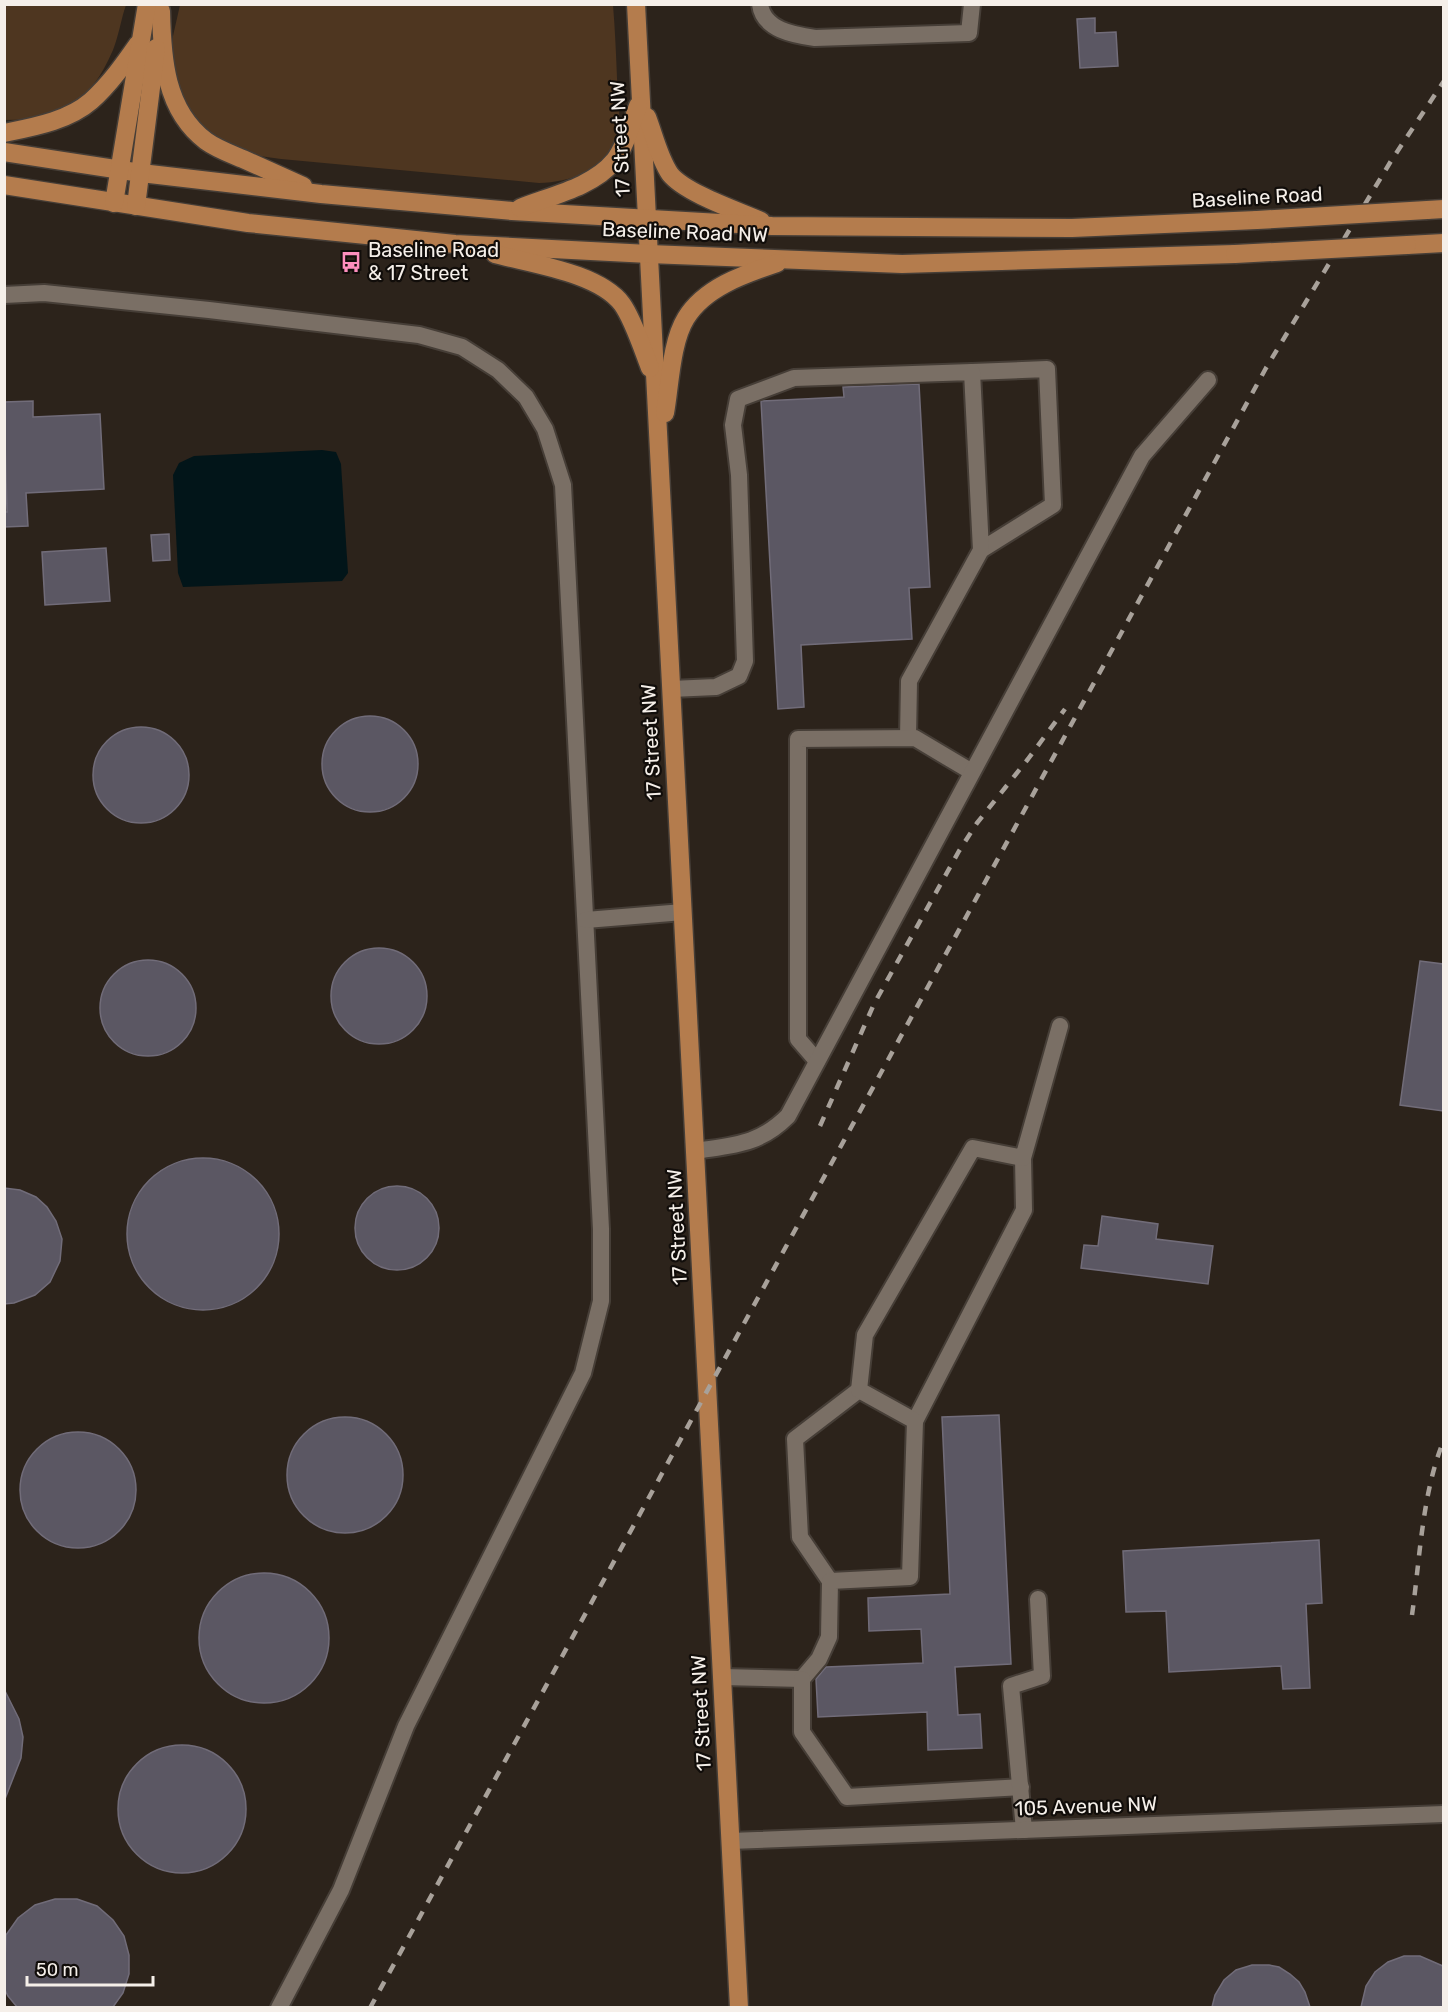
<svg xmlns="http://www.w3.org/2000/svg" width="1448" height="2012" font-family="Rubik,sans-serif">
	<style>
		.green { fill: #4e3620 }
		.water { fill: #021519 }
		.building { fill: #5b5763; stroke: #716c79; stroke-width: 1.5 }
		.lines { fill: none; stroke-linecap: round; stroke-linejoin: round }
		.minor-casing { stroke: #463e37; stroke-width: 20 }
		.major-casing { stroke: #463e37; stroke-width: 21 }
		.minor { stroke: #7a6f65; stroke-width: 16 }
		.major { stroke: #b47c4d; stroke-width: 18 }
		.rail { stroke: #a8a19a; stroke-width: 4.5; stroke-dasharray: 10 10; stroke-linecap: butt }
		.major-bridge-casing { stroke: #463e37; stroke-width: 21; stroke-linecap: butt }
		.major-bridge { stroke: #b47c4d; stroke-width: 18 }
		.labels { text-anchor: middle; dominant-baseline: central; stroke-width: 4.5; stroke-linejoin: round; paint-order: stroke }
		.street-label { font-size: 20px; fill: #f5efe9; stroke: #110d0a }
		.poi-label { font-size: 20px; fill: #f5efe9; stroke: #110d0a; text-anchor: start }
	</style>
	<rect width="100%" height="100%" fill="#2c231b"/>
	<g class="green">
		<path d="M5,5H126C121,19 119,35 113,50C90,103 62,120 5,120Z"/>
		<path d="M180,5H613C615,29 616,53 617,78C618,97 622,119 616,138C606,171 570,182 539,183L281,159L252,155L232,149L196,124L180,97L172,53L173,36Z"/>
	</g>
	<polygon class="water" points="322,450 336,452 341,464 348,573 342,581 183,587 178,573 173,475 179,463 194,456"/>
	<g class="building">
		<polygon points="1095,18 1095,33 1116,32 1118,66 1080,68 1077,19"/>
		<polygon points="919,384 930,587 909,588 912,639 801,645 804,707 778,709 761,401 844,397 843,387"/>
		<polygon points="33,401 33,417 100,414 104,489 26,493 28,526 4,527 4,512 7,512 4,402"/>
		<polygon points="169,534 170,560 153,561 151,535"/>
		<polygon points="106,548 110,601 45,605 42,552"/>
		<circle cx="370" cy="764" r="48"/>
		<circle cx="141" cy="775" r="48"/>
		<circle cx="379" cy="996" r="48"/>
		<circle cx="148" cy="1008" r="48"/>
		<polygon points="1420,961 1443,964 1443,1111 1400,1105"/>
		<circle cx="203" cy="1234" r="76"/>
		<circle cx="397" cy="1228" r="42"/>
		<polygon points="4,1188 20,1190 36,1197 47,1207 56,1221 62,1239 60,1261 50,1282 35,1295 14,1303 4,1304"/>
		<polygon points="1102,1216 1158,1224 1156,1239 1213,1246 1208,1284 1081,1268 1084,1245 1098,1246"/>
		<polygon points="999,1415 1011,1664 955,1667 958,1715 980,1714 982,1748 928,1750 927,1712 818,1717 816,1679 826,1667 923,1663 921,1629 869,1631 868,1598 950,1594 942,1417"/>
		<circle cx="345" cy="1475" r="58"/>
		<circle cx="78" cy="1490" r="58"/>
		<polygon points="1319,1540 1322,1603 1306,1604 1310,1688 1283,1689 1281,1666 1169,1672 1166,1611 1126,1612 1123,1551"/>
		<circle cx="264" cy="1638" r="65"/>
		<polygon points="4,1689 19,1719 23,1737 21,1758 5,1799"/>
		<circle cx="182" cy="1809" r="64"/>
		<polygon points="55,1899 77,1899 97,1906 113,1920 124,1936 129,1955 129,1974 123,1993 113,2007 17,2007 8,1996 4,1988 6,1935 18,1918 35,1905"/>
		<polygon points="1404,1956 1420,1956 1443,1966 1443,2007 1361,2007 1366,1986 1375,1972 1388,1962"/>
		<polygon points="1252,1965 1269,1965 1279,1967 1290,1974 1299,1982 1305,1992 1310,2007 1212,2007 1215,1995 1224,1980 1236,1970"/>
	</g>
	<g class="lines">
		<defs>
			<g id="minor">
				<path d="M760,4C763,30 794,35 815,38L969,33L972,4"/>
				<polyline points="4,295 44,293 209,310 419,335 462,347 498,370 526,397 545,429 563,485 601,1229 601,1301 583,1373 406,1726 341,1890 279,2008"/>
				<polyline points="972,372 1047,369 1053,505 981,550"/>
				<polyline points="671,689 716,687 739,676 745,661 739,475 733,425 738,399 794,378 972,372 981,550 909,681 908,738"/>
				<polyline points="586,920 683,912"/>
				<polyline points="817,1061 798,1039 798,739 915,738 972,772"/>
				<path d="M696,1151C734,1145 759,1145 788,1116L1142,456L1208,380"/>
				<polyline points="915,1421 1024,1210 1023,1158"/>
				<polyline points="830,1581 800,1537 795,1439 859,1390"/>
				<polyline points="722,1677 802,1679 819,1659 829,1637 830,1581 910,1577 915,1421 859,1390 865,1335 973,1148 1023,1158 1060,1026"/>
				<polyline points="802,1679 802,1732 847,1797 1021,1787"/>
				<polyline points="1024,1830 1011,1686 1042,1676 1038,1599"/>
				<polyline points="730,1841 1444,1814"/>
			</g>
			<g id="major">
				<polyline points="636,4 739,2008"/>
				<path d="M161,11C162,58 165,110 206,141C217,149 231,154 243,159C263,168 283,177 303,186"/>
				<path d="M647,117C654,135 659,158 670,174C685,193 738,211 761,221"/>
				<path d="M4,133C33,127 68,121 91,101C110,84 124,64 138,44"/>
				<polyline points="4,152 141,173 321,194 512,211 772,226 1072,228 1257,220"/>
				<polyline points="4,185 248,223 455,244 649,254 902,264 1235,254"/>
				<polyline points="114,203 147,4"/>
				<polyline points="136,206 156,48"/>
				<path d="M520,208C550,196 593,187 614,161C625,148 632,122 638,106"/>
				<polyline points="1427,210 1444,209"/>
				<polyline points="1407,245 1444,243"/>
				<path d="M495,254C532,264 599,273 622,304C633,319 643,350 650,368"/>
				<path d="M665,413C670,385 671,342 686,318C705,287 745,274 777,263"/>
			</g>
		</defs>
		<use href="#minor" class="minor-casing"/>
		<use href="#major" class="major-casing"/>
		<use href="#minor" class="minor"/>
		<use href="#major" class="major"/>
		<g class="rail">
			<polyline points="820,1126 874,1004 959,851 977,823 1028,759 1065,709"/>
			<path d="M1412,1615C1420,1559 1422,1492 1444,1440"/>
			<polyline points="370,2008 1266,368 1391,161 1444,81"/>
		</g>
		<defs>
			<g id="major-bridge">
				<polyline points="1257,220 1427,210"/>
				<polyline points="1235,254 1407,245"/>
			</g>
		</defs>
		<use href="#major-bridge" class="major-bridge-casing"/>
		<use href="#major-bridge" class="major-bridge"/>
	</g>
	<defs>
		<symbol id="bus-bare" viewBox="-9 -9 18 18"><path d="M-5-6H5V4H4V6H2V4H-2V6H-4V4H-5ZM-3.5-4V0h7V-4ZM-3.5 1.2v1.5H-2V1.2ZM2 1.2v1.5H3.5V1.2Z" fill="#fd8ebe" stroke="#110d0a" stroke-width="2.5" paint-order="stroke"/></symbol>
	</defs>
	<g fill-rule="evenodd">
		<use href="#bus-bare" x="336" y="247" width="30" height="30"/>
	</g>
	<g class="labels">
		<g class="street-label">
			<text transform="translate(620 139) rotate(-93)">17 Street NW</text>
			<text transform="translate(1257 197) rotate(-3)">Baseline Road</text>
			<text transform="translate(685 232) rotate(2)">Baseline Road NW</text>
			<text transform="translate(651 742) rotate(-93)">17 Street NW</text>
			<text transform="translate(677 1227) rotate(-93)">17 Street NW</text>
			<text transform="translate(701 1713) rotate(-93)">17 Street NW</text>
			<text transform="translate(1086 1806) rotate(-2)">105 Avenue NW</text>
		</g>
		<g class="poi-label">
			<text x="368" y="250">Baseline Road<tspan x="368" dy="23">&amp; 17 Street</tspan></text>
		</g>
	</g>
	<rect width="1448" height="2012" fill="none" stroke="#f5efe9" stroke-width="12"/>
	<path d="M27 1976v9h126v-9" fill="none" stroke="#f5efe9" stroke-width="3"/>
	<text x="36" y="1976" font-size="18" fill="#f5efe9" stroke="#110d0a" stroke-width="4.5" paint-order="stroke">50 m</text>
</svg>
